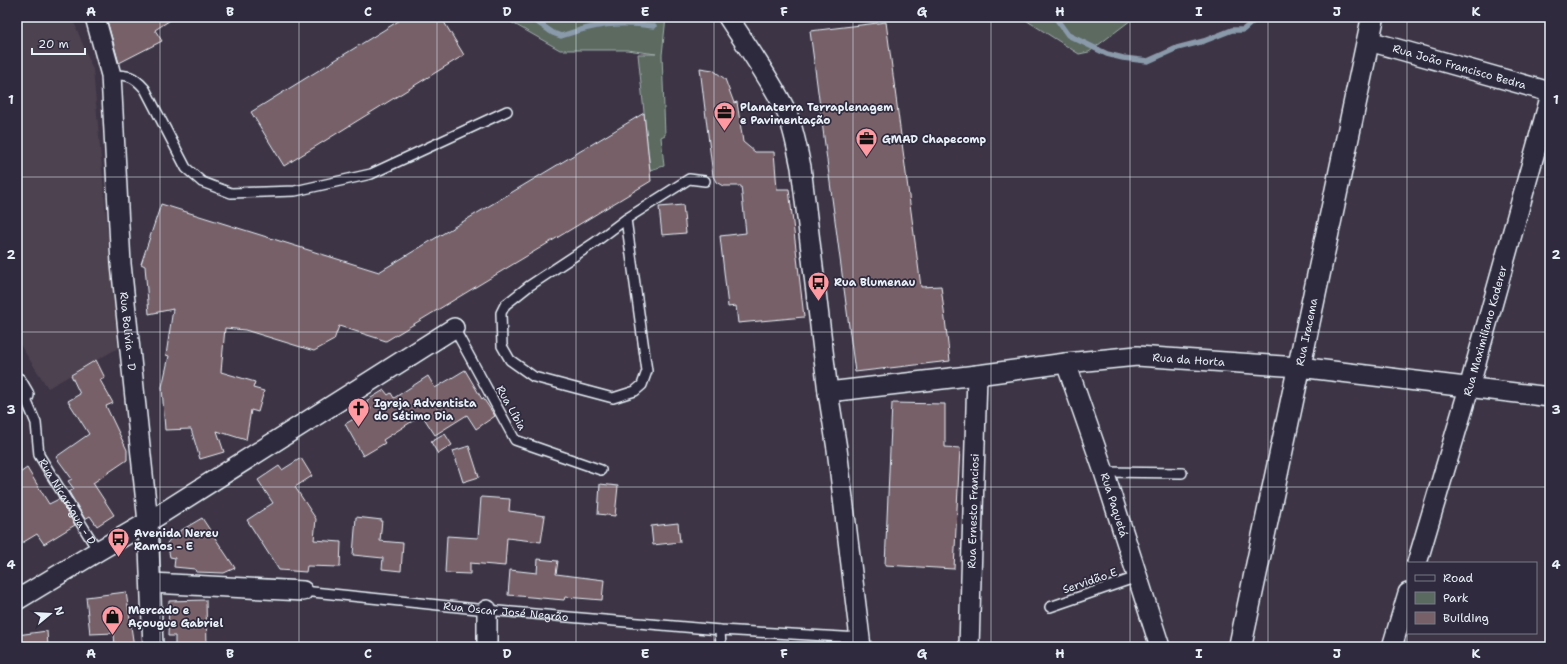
<svg xmlns="http://www.w3.org/2000/svg" width="1567" height="664" font-family="'Shantell Sans',sans-serif">
	<style>
		.built { fill: #4e4250 }
		.green { fill: #5b6a61; stroke: #a2aeac }
		.lines { fill: none; stroke-linecap: round; stroke-linejoin: round }
		.stream { stroke: #8a9aab; stroke-width: 5.5 }
		.building { fill: #776068; stroke: #e8f1f8 }
		.lane-casing { stroke: #e8f1f8; stroke-width: 12 }
		.street-casing { stroke: #e8f1f8; stroke-width: 22 }
		.secondary-casing { stroke: #e8f1f8; stroke-width: 25 }
		.lane { stroke: #2f2a3d; stroke-width: 9 }
		.street { stroke: #2f2a3d; stroke-width: 19 }
		.secondary { stroke: #2f2a3d; stroke-width: 22 }
		.grid { fill: none; stroke: #e8f1f8; stroke-width: 1; stroke-opacity: 0.55 }
		.labels { text-anchor: middle; dominant-baseline: central; stroke-width: 3.5; stroke-linejoin: round; paint-order: stroke }
		.street-label { font-size: 11px; fill: #e8f1f8; stroke: #2f2a3d }
		.poi-label { font-size: 11px; font-weight: bold; fill: #e8f1f8; stroke: #2f2a3d; text-anchor: start }
		.neatline { fill: none; stroke: #e8f1f8; stroke-width: 1.5 }
		.grid-label { font-size: 13px; text-anchor: middle; font-weight: bold; fill: #e8f1f8 }
	</style>
	<rect width="100%" height="100%" fill="#3d3546"/>
	<filter id="ink" filterUnits="userSpaceOnUse"><feTurbulence type="fractalNoise" baseFrequency=".025" numOctaves="2"/><feDisplacementMap in="SourceGraphic" scale="8" xChannelSelector="R" yChannelSelector="G"/><feConvolveMatrix kernelMatrix="1 2 1 2 8 2 1 2 1" color-interpolation-filters="sRGB"/></filter>
	<g filter="url(#ink)">
		<polygon class="built" points="24,17 72,17 93,70 118,348 48,388 17,340 17,21"/>
		<g class="green">
			<polygon points="502,17 666,17 662,55 665,135 661,137 664,166 650,170 638,54 656,54 627,50 560,50"/>
			<polygon points="1021,17 1135,17 1089,52 1079,54"/>
		</g>
		<g class="lines">
			<g class="stream">
				<path d="M530,17L553,33L561,36C596,24 618,21 654,26"/>
				<polyline points="1055,17 1068,35 1107,54 1123,58 1148,61 1177,48 1204,41 1232,30 1243,30 1258,17"/>
			</g>
		</g>
		<g class="building">
			<polygon points="106,17 175,17 155,30 162,41 119,63"/>
			<polygon points="405,17 441,17 464,55 284,166 251,112"/>
			<polygon points="886,22 921,287 941,286 950,361 855,372 810,31"/>
			<polygon points="700,68 713,70 725,79 734,103 737,102 743,142 755,152 774,152 777,189 789,189 804,317 738,323 736,306 728,307 720,236 746,233 741,186 723,186 716,182 713,176"/>
			<polygon points="644,113 651,181 386,341 339,326 334,340 314,351 245,330 225,328 221,372 255,382 253,388 264,391 258,412 251,410 246,440 217,431 224,452 200,459 191,429 165,430 162,387 169,356 166,355 173,309 149,314 145,266 141,264 161,204 379,272"/>
			<polygon points="683,205 686,233 662,235 659,207"/>
			<polygon points="96,360 105,378 100,380 113,403 106,406 127,450 127,460 93,483 114,515 97,526 90,516 85,519 69,492 74,489 68,481 72,479 56,457 89,434 68,401 80,394 71,375"/>
			<polygon points="465,370 482,399 483,398 495,416 476,429 467,415 435,435 422,415 383,440 385,443 363,456 345,424 371,409 366,401 384,390 388,395 391,393 394,398 428,376 435,388"/>
			<polygon points="892,403 945,404 945,447 960,448 954,569 885,565"/>
			<polygon points="445,434 452,445 438,454 431,442"/>
			<polygon points="469,446 479,477 463,482 453,451"/>
			<polygon points="301,458 312,476 295,487 316,519 314,540 341,542 340,567 307,566 306,572 279,570 247,520 273,503 258,480 279,466 282,470"/>
			<polygon points="27,468 49,504 59,499 75,525 44,544 37,534 22,543 17,534 17,475"/>
			<polygon points="600,484 618,486 615,516 598,514"/>
			<polygon points="481,497 510,499 509,511 545,516 541,542 507,538 505,566 470,563 470,574 445,573 447,536 478,538"/>
			<polygon points="356,517 382,520 380,541 403,543 401,571 382,569 383,558 353,555"/>
			<polygon points="202,518 219,544 235,568 224,573 196,572 195,569 174,567 175,558 170,557 167,543 175,534"/>
			<polygon points="678,523 680,542 653,545 651,526"/>
			<polygon points="538,559 558,561 556,574 604,580 602,600 565,597 564,600 508,595 510,570 537,573"/>
			<polygon points="126,592 134,647 115,647 114,633 90,634 86,597"/>
			<polygon points="206,600 207,647 175,647 175,636 168,636 169,601"/>
			<polygon points="47,631 48,647 17,647 17,635"/>
		</g>
		<g class="lines">
			<defs>
				<g id="lane">
					<path d="M111,75C128,75 133,75 145,89L186,168L202,182L231,193L295,191L371,174L507,111"/>
					<polyline points="626,219 647,371 642,385 635,391 613,398 534,377 510,360 502,346 501,313 505,305 529,286 594,243 626,219 689,179 705,181"/>
					<polyline points="454,328 515,440 601,470"/>
					<path id="s1" d="M24,395L36,423L39,455L98,551"/>
					<polyline points="1104,472 1182,473"/>
					<path id="s2" d="M303,591L487,610L720,630L860,638"/>
					<polyline points="1050,607 1137,577"/>
					<polyline points="720,630 721,647"/>
				</g>
				<g id="street">
					<path id="s3" d="M95,17L111,75L121,264L148,522L153,647"/>
					<path d="M728,17C748,48 770,78 786,111C794,128 797,149 801,167L828,392L837,449L861,647"/>
					<path id="s4" d="M1369,41L1550,92"/>
					<path id="s5" d="M1066,363L1104,472L1160,647"/>
					<polyline points="17,383 24,395"/>
					<path id="s6" d="M828,392L977,375L1066,363L1137,356L1299,367L1550,397"/>
					<path id="s7" d="M1417,563L1469,388L1550,98"/>
					<polyline points="152,583 303,591"/>
					<polyline points="17,600 98,551 148,522 454,328"/>
					<polyline points="487,647 487,610"/>
					<path id="s8" d="M969,647L977,375"/>
					<polyline points="1392,647 1408,593"/>
				</g>
				<g id="secondary">
					<path id="s9" d="M1240,647L1373,17"/>
				</g>
			</defs>
			<use href="#lane" class="lane-casing"/>
			<use href="#street" class="street-casing"/>
			<use href="#secondary" class="secondary-casing"/>
			<use href="#lane" class="lane"/>
			<use href="#street" class="street"/>
			<use href="#secondary" class="secondary"/>
		</g>
	</g>
	<path class="grid" d="M160,17V647M299,17V647M437,17V647M576,17V647M714,17V647M853,17V647M991,17V647M1130,17V647M1268,17V647M1407,17V647M17,177H1550M17,332H1550M17,487H1550"/>
	<defs>
		<symbol id="office-pin" viewBox="-11 -11 22 30"><path d="M0 17L-7.5 6A9.5 9.5 0 1 1 7.5 6Z" fill="#ff9aa2" stroke="#2f2a3d"/><path d="M-6-3h4V-5.5h4V-3h4V5H-6ZM-1-4.5V-3h2v-1.5ZM-6 0V1H6V0Z" fill="#111"/></symbol>
		<symbol id="bus-pin" viewBox="-11 -11 22 30"><path d="M0 17L-7.5 6A9.5 9.5 0 1 1 7.5 6Z" fill="#ff9aa2" stroke="#2f2a3d"/><path d="M-5-6H5V4H4V6H2V4H-2V6H-4V4H-5ZM-3.5-4V0h7V-4ZM-3.5 1.2v1.5H-2V1.2ZM2 1.2v1.5H3.5V1.2Z" fill="#111"/></symbol>
		<symbol id="church-pin" viewBox="-11 -11 22 30"><path d="M0 17L-7.5 6A9.5 9.5 0 1 1 7.5 6Z" fill="#ff9aa2" stroke="#2f2a3d"/><path d="M-1.2-6h2.4v3.5h3.3v2.4h-3.3V6h-2.4V-.1h-3.3v-2.4h3.3Z" fill="#111"/></symbol>
		<symbol id="shop-pin" viewBox="-11 -11 22 30"><path d="M0 17L-7.5 6A9.5 9.5 0 1 1 7.5 6Z" fill="#ff9aa2" stroke="#2f2a3d"/><path d="M-5-2.5h2.3a2.7 3.5 0 0 1 5.4 0H5L5.5 6h-11ZM-1.5-2.5h3a1.5 2.3 0 0 0-3 0Z" fill="#111"/></symbol>
	</defs>
	<g fill-rule="evenodd">
		<use href="#office-pin" x="712" y="100" width="25" height="34"/>
		<use href="#office-pin" x="854" y="126" width="25" height="34"/>
		<use href="#bus-pin" x="806" y="270" width="25" height="34"/>
		<use href="#church-pin" x="346" y="396" width="25" height="34"/>
		<use href="#bus-pin" x="106" y="526" width="25" height="34"/>
		<use href="#shop-pin" x="100" y="604" width="25" height="34"/>
	</g>
	<g class="labels">
		<g class="street-label">
			<text stroke="none"><textPath href="#s4" startOffset="94">Rua João Francisco Bedra</textPath></text>
			<text stroke="none"><textPath href="#s3" startOffset="317">Rua Bolívia - D</textPath></text>
			<text stroke="none"><textPath href="#s7" startOffset="242">Rua Maximiliano Koderer</textPath></text>
			<text stroke="none"><textPath href="#s9" startOffset="322">Rua Iracema</textPath></text>
			<text stroke="none"><textPath href="#s6" startOffset="363">Rua da Horta</textPath></text>
			<text transform="translate(511 408) rotate(61)">Rua Líbia</text>
			<text stroke="none"><textPath href="#s1" startOffset="117">Rua Nicarágua - D</textPath></text>
			<text stroke="none"><textPath href="#s5" startOffset="150">Rua Paquetá</textPath></text>
			<text stroke="none"><textPath href="#s8" startOffset="136">Rua Ernesto Franciosi</textPath></text>
			<text transform="translate(1090 581) rotate(-19)">Servidão E</text>
			<text stroke="none"><textPath href="#s2" startOffset="204">Rua Oscar José Negrão</textPath></text>
		</g>
		<g class="poi-label">
			<text x="740" y="107">Planaterra Terraplenagem<tspan x="740" dy="13">e Pavimentação</tspan></text>
			<text x="882" y="139">GMAD Chapecomp</text>
			<text x="834" y="282">Rua Blumenau</text>
			<text x="374" y="403">Igreja Adventista<tspan x="374" dy="13">do Sétimo Dia</tspan></text>
			<text x="134" y="533">Avenida Nereu<tspan x="134" dy="13">Ramos - E</tspan></text>
			<text x="128" y="610">Mercado e<tspan x="128" dy="13">Açougue Gabriel</tspan></text>
		</g>
	</g>
	<rect width="1567" height="664" fill="none" stroke="#2f2a3d" stroke-width="44"/>
	<rect x="1407" y="562" width="130" height="72" fill="#2f2a3d" stroke="#797a88"/>
	<rect x="1415" y="575" width="20" height="6" fill="#2f2a3d" stroke="#797a88"/>
	<text x="1443" y="582" font-size="12" fill="#e8f1f8">Road</text>
	<rect x="1415" y="592" width="20" height="12" fill="#5b6a61" stroke="#797a88"/>
	<text x="1443" y="602" font-size="12" fill="#e8f1f8">Park</text>
	<rect x="1415" y="612" width="20" height="12" fill="#776068" stroke="#797a88"/>
	<text x="1443" y="622" font-size="12" fill="#e8f1f8">Building</text>
	<g transform="translate(50 614) rotate(72)" stroke="#2f2a3d" stroke-width="3" paint-order="stroke">
	<path d="M0-3L7 15L0 10L-7 15Z" fill="#e8f1f8"/>
	<text y="-6" font-size="11" font-weight="bold" text-anchor="middle" fill="#e8f1f8">N</text>
	</g>
	<path d="M32 48v6h53v-6" fill="none" stroke="#e8f1f8" stroke-width="2"/>
	<text x="38" y="48" font-size="12" fill="#e8f1f8" stroke="#2f2a3d" stroke-width="3" paint-order="stroke">20 m</text>
	<rect x="22" y="22" width="1523" height="620" class="neatline"/>
	<g class="grid-label">
		<text x="91" y="16">A</text>
		<text x="230" y="16">B</text>
		<text x="368" y="16">C</text>
		<text x="507" y="16">D</text>
		<text x="645" y="16">E</text>
		<text x="784" y="16">F</text>
		<text x="922" y="16">G</text>
		<text x="1060" y="16">H</text>
		<text x="1199" y="16">I</text>
		<text x="1337" y="16">J</text>
		<text x="1476" y="16">K</text>
		<text x="11" y="104">1</text>
		<text x="1556" y="104">1</text>
		<text x="11" y="259">2</text>
		<text x="1556" y="259">2</text>
		<text x="11" y="414">3</text>
		<text x="1556" y="414">3</text>
		<text x="11" y="569">4</text>
		<text x="1556" y="569">4</text>
		<text x="91" y="658">A</text>
		<text x="230" y="658">B</text>
		<text x="368" y="658">C</text>
		<text x="507" y="658">D</text>
		<text x="645" y="658">E</text>
		<text x="784" y="658">F</text>
		<text x="922" y="658">G</text>
		<text x="1060" y="658">H</text>
		<text x="1199" y="658">I</text>
		<text x="1337" y="658">J</text>
		<text x="1476" y="658">K</text>
	</g>
</svg>
